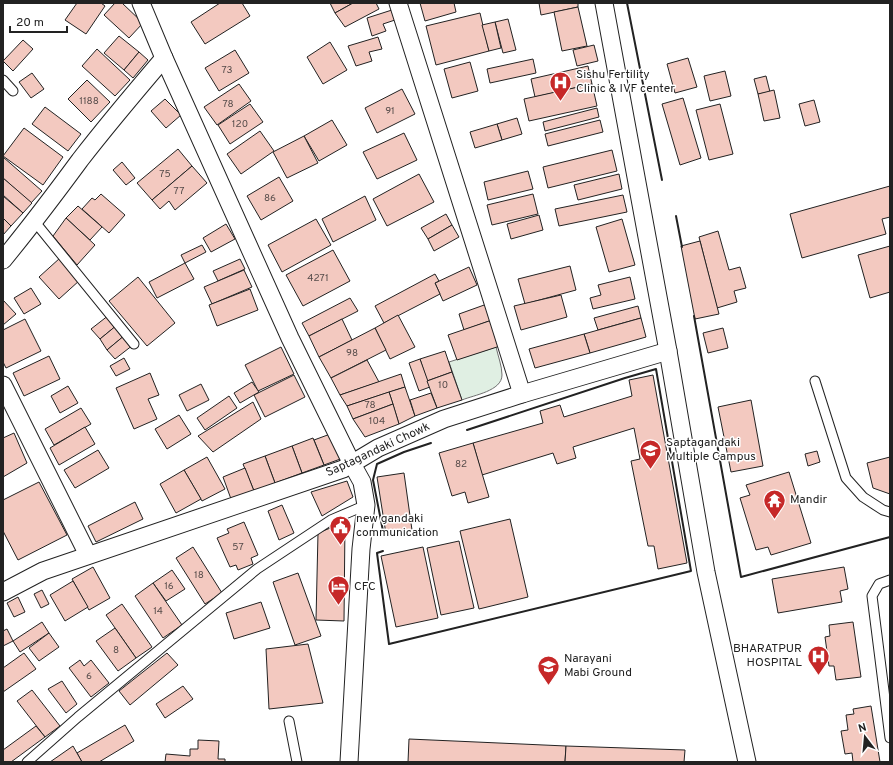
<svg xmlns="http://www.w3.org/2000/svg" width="893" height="765" font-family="Overpass,sans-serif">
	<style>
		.green { fill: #e0efe3; stroke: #6f6f6f }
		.building { fill: #f3c9c0; stroke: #222 }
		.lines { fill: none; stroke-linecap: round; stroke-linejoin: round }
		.service-casing { stroke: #222; stroke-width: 11 }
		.minor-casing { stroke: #222; stroke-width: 19 }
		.service { stroke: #fff; stroke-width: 9 }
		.minor { stroke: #fff; stroke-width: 17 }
		.wall { stroke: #222; stroke-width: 2 }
		.labels { text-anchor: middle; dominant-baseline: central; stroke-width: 3; stroke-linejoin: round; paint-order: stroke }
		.number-label { font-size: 10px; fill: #564c4a }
		.poi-label { font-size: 12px; fill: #222; stroke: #fff; text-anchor: start }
		.street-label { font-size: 12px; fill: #222; stroke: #fff }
	</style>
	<rect width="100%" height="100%" fill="#fff"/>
	<path class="green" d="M496,347C498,356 502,366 502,375C502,391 474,395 462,400L449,362Z"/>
	<g class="building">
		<polygon points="77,3 101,3 105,6 86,34 65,20"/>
		<polygon points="115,3 122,3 143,23 129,38 104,15"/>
		<polygon points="220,3 242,3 250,16 205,44 191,22"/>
		<polygon points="330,3 353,3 335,13"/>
		<polygon points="353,3 376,3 379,9 345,27 335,13"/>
		<polygon points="420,3 454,3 456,12 425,21"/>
		<polygon points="539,3 578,3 578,7 541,15"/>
		<polygon points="578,7 587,46 562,51 554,12"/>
		<polygon points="395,9 398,19 383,24 386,31 372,36 367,18"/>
		<polygon points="480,13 489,51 436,65 426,26"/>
		<polygon points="508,19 516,50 503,53 495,22"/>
		<polygon points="495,22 501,48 489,51 482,25"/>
		<polygon points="119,36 139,52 124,70 104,53"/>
		<polygon points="378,37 382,49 369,52 372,61 356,66 348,46"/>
		<polygon points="23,40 33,49 13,71 3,61"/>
		<polygon points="330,42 347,70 323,84 307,57"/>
		<polygon points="594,45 598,61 577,66 573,50"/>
		<polygon points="97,49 130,80 115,96 82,66"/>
		<polygon points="235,50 249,73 219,91 205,68"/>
		<polygon points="139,52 148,60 133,78 124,70"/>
		<polygon points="688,58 697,87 675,93 667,64"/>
		<polygon points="533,59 536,73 490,83 487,69"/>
		<polygon points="470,62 478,91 452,98 444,69"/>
		<polygon points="588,66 592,84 535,97 531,79"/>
		<polygon points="725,71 731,96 710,101 704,76"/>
		<polygon points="32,73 44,89 31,98 19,82"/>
		<polygon points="766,76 770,92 758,94 754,79"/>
		<polygon points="87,80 110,102 91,122 68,99"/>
		<polygon points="239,84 251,101 217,125 204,107"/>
		<polygon points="592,84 597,106 529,121 524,99"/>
		<polygon points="402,89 415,114 377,133 365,108"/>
		<polygon points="774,90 780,118 764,121 758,94"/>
		<polygon points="683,98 701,158 680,165 662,104"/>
		<polygon points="165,99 181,115 166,128 151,111"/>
		<polygon points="814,100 820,122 805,126 799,104"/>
		<polygon points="250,104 263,122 230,144 218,125"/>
		<polygon points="720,104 733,154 709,160 696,110"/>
		<polygon points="45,107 81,134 68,151 32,124"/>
		<polygon points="597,108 599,117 545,131 543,122"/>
		<polygon points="517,118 522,134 502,140 497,124"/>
		<polygon points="332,120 347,145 319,161 304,136"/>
		<polygon points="600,120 603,132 548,146 545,134"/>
		<polygon points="497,124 502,140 475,148 470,132"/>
		<polygon points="24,128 63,157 43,185 3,156"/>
		<polygon points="260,131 274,151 241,174 227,154"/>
		<polygon points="404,133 417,160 377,179 363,152"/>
		<polygon points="304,136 318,163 287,178 273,152"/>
		<polygon points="178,149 192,166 152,200 137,183"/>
		<polygon points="612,150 617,171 548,188 543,167"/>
		<polygon points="3,157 42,191 31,203 3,178"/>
		<polygon points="122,162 135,178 126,185 113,170"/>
		<polygon points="192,166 207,183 175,210 169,201 160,209 152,200"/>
		<polygon points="528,171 533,189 488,200 484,182"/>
		<polygon points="419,174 434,202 387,226 373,199"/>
		<polygon points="619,174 622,189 578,200 574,185"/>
		<polygon points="279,177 293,201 261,220 247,196"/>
		<polygon points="3,178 32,203 23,213 3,195"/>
		<polygon points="890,186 890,217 882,219 886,234 802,258 790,214"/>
		<polygon points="101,194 125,215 109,233 82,209 92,198 95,200"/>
		<polygon points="533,194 538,214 492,225 487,205"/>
		<polygon points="623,195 627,212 559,226 555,209"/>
		<polygon points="3,196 23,213 11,226 3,218"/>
		<polygon points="365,196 376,220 333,242 322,219"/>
		<polygon points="78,206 102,227 90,240 66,218"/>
		<polygon points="446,214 452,225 428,239 421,228"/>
		<polygon points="539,215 543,230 511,239 507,224"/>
		<polygon points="3,218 11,226 3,235"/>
		<polygon points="66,218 95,245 77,265 53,236"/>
		<polygon points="316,219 331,245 282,272 268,245"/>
		<polygon points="622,219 635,265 609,272 596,227"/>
		<polygon points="226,224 235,239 211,252 203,238"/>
		<polygon points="452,225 459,237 434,251 428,239"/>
		<polygon points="718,231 729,270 740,267 746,288 734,291 737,302 717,308 699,237"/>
		<polygon points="700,241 719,314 695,319 681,246"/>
		<polygon points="202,245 206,252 185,263 181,255"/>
		<polygon points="890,246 890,292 870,298 858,255"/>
		<polygon points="333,250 350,281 303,306 286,275"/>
		<polygon points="60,258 80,280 59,299 39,277"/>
		<polygon points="240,259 245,269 218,281 213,271"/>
		<polygon points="185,263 194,279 157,298 149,282"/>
		<polygon points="570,266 576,290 525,304 518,279"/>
		<polygon points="469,267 477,285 443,301 435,283"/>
		<polygon points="244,270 252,287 212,304 204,287"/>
		<polygon points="435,274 439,281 435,283 440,294 384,323 375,306"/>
		<polygon points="138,277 175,323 147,346 109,301"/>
		<polygon points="630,277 635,299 593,309 590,298 601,295 598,285"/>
		<polygon points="31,288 41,304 24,314 14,298"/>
		<polygon points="250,289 258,310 217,326 209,305"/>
		<polygon points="561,295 567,317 521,330 514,306"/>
		<polygon points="350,298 358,311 309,336 302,323"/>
		<polygon points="3,300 16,314 3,325"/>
		<polygon points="487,304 492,320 464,330 459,314"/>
		<polygon points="638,306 641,318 598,330 594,318"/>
		<polygon points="109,315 117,325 100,339 91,329"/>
		<polygon points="398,315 415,347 390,359 375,328"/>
		<polygon points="641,318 646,337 590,353 584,334"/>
		<polygon points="25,319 41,351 6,368 3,362 3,330"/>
		<polygon points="342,319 352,340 319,357 309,336"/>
		<polygon points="492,320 500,346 457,360 448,335"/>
		<polygon points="117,325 125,335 107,350 100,339"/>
		<polygon points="375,328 386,350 331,378 319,357"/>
		<polygon points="723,328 728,348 708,353 703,333"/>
		<polygon points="584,334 590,353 535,368 529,349"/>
		<polygon points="125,335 133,345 115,359 107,350"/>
		<polygon points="281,347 294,374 258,391 245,365"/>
		<polygon points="445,351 452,372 427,381 420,359"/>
		<polygon points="49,356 60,379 24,396 13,373"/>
		<polygon points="124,358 130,369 116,376 110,366"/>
		<polygon points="420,359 430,387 419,391 409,363"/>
		<polygon points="367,360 379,382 340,395 331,378"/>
		<polygon points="452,372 462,400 437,408 427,381"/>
		<polygon points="150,373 159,395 148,399 157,419 134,429 116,388"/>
		<polygon points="401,374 405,387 347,406 340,395"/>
		<polygon points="294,375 305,397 265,417 254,395"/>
		<polygon points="653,375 687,563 658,569 654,546 648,546 631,461 640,459 634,428 573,447 576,458 557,464 553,453 482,475 473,443 543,423 540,411 560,405 564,417 632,396 629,380"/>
		<polygon points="252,382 259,392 240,403 234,393"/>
		<polygon points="201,384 209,400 187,411 179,395"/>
		<polygon points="68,386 78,403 60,413 51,396"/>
		<polygon points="405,387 415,416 399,424 389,392"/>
		<polygon points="389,392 393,404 353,419 347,406"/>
		<polygon points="431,393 437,408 415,416 410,400"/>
		<polygon points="229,396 237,408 205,430 197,418"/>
		<polygon points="751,400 763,466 731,472 718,407"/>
		<polygon points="253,402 261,419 213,452 198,436"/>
		<polygon points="393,404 399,424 365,437 353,419"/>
		<polygon points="81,408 91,424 54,445 45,429"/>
		<polygon points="179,415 191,434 167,449 155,429"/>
		<polygon points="85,427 95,444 59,465 50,448"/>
		<polygon points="14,433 27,463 3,477 3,438"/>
		<polygon points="333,433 343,458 324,465 314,440"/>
		<polygon points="313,438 324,465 302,473 292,446"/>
		<polygon points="473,443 489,497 468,503 465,492 452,496 439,453"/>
		<polygon points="292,446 302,473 275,483 265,456"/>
		<polygon points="98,450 109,468 75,488 64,470"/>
		<polygon points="817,451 820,462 808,466 805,454"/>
		<polygon points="265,456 275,483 254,491 243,464"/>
		<polygon points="207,457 225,489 202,501 184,470"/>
		<polygon points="890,457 890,494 873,488 867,463"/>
		<polygon points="245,468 254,491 231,499 223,477"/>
		<polygon points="184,470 201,499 176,513 160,484"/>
		<polygon points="789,472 811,543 771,555 768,547 756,550 740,498 750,495 746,485"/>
		<polygon points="404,473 412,530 386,534 377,477"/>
		<polygon points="347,481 353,497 322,516 311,492"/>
		<polygon points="39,482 67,535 18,560 3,531 3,500"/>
		<polygon points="135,502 143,519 96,542 88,526"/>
		<polygon points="282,505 294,533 279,540 268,511"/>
		<polygon points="510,519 528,597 479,609 460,531"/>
		<polygon points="244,522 258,555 251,558 253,564 238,570 236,565 230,567 217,538 229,533 227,529"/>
		<polygon points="345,522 344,621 316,620 318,533"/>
		<polygon points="459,541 474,608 441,615 427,548"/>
		<polygon points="193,547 222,593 205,604 176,558"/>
		<polygon points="423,547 438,618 396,627 381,556"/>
		<polygon points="93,567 110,598 89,610 72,579"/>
		<polygon points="844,567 848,589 840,591 842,602 778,613 772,579"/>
		<polygon points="172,570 185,589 166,601 153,583"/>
		<polygon points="298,573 321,636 295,645 273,582"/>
		<polygon points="73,581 88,607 65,621 50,595"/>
		<polygon points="153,583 182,625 163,638 135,596"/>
		<polygon points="42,590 49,604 41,608 34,594"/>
		<polygon points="18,597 25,612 14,617 7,603"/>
		<polygon points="261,602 270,628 234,639 226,613"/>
		<polygon points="122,604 152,647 136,658 106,615"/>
		<polygon points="42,622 49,633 20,652 13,641"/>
		<polygon points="853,622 861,677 836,680 834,666 829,666 825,637 830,636 829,625"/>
		<polygon points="115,628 136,658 118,671 96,641"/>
		<polygon points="7,629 13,641 3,646 3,631"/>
		<polygon points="49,633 59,647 39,661 29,648"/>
		<polygon points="308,644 323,703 269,709 266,649"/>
		<polygon points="24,653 36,669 3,692 3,668"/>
		<polygon points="167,653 178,665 130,705 119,691"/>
		<polygon points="80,660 84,666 91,660 109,683 91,697 69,668"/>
		<polygon points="62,681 77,704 66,713 48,689"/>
		<polygon points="183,686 193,699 165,718 156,704"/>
		<polygon points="32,690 60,726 45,737 17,701"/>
		<polygon points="871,706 880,762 853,762 852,753 845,754 841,731 848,730 846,715 854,714 853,709"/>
		<polygon points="125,725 134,741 99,762 82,762 77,753"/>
		<polygon points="36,726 45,737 11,762 3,762 3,750"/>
		<polygon points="409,739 566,746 565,762 408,762"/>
		<polygon points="198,740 219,741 218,759 225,759 225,762 165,762 166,754 190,756 190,749 198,749"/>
		<polygon points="73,746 82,762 50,762"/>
		<polygon points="566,746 685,750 684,762 565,762"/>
	</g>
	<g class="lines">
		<defs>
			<g id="service">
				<polyline points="3,80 13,91"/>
				<polyline points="35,222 134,344"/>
				<polyline points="815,381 846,478 863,497 883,510 890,512"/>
				<polyline points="890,580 879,584 872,596 890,738"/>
				<polyline points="289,721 297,762"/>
				<polyline points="27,762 78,717 257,569 331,520 366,505"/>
			</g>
			<g id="minor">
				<polyline points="141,3 164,58 290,338 352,464 362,482 366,505 361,549 349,762"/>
				<polyline points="398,3 522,394"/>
				<polyline points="604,3 668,351 706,572 747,762"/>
				<path d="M3,260C30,227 55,194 80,160C107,125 135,92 164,58"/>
				<polyline points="3,385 88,555"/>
				<polyline points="3,592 43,571 343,469 378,448 444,419 522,394 668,351"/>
			</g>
		</defs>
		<use href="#service" class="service-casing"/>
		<use href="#minor" class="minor-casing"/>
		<use href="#service" class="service"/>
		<use href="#minor" class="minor"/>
		<g class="wall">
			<polyline points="627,3 662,180"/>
			<polyline points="676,216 682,247"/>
			<polyline points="694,316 741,577 890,537"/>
			<polyline points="383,531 373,480 377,464 404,452 431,443"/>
			<polyline points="383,551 377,553 389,644 691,571 656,369 625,378 467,430"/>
		</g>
	</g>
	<defs>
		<symbol id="hospital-pin" viewBox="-11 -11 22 30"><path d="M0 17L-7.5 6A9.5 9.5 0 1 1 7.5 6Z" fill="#c62828" stroke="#fff"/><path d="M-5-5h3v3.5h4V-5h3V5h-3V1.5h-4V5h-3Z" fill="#fff"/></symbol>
		<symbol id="school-pin" viewBox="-11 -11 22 30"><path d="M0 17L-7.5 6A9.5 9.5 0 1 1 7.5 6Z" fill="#c62828" stroke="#fff"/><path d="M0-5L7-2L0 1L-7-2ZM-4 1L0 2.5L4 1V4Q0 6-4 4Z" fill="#fff"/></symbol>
		<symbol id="temple-pin" viewBox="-11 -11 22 30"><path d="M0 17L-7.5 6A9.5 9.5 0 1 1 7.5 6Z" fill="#c62828" stroke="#fff"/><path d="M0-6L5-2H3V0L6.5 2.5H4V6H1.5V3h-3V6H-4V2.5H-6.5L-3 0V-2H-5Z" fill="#fff"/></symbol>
		<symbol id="civic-pin" viewBox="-11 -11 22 30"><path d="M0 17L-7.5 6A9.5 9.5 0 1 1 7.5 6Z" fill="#c62828" stroke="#fff"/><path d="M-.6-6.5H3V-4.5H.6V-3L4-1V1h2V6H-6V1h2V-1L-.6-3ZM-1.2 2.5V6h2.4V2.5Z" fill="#fff"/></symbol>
		<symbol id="hotel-pin" viewBox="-11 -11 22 30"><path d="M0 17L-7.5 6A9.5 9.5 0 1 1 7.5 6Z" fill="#c62828" stroke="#fff"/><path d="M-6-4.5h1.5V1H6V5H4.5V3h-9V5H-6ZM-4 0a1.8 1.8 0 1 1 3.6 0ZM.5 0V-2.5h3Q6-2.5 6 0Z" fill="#fff"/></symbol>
	</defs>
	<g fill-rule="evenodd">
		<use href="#hospital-pin" x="548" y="70" width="25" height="34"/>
		<use href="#school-pin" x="638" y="438" width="25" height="34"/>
		<use href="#temple-pin" x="762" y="488" width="25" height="34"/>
		<use href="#civic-pin" x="328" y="514" width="25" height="34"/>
		<use href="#hotel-pin" x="326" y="574" width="25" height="34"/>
		<use href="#hospital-pin" x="806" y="644" width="25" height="34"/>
		<use href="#school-pin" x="536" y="654" width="25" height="34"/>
	</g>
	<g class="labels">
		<g class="number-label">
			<text x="227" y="70">73</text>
			<text x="89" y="101">1188</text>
			<text x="228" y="104">78</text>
			<text x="390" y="111">91</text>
			<text x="240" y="124">120</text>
			<text x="165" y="174">75</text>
			<text x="179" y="191">77</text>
			<text x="270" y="198">86</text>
			<text x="318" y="278">4271</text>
			<text x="352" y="353">98</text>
			<text x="443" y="385">10</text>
			<text x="370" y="405">78</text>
			<text x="377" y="421">104</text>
			<text x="461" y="464">82</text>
			<text x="238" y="547">57</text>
			<text x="199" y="575">18</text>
			<text x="169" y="586">16</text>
			<text x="158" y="611">14</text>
			<text x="116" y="650">8</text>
			<text x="89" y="676">6</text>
		</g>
		<g class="poi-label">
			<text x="576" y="75">Sishu Fertility<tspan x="576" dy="14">Clinic &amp; IVF center</tspan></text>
			<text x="666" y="443">Saptagandaki<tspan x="666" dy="14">Multiple Campus</tspan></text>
			<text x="790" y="500">Mandir</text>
			<text x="356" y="519">new gandaki<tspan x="356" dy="14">communication</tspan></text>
			<text x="354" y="587">CFC</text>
			<text x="802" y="649" text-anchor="end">BHARATPUR<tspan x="802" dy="14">HOSPITAL</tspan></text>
			<text x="564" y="659">Narayani<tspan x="564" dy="14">Mabi Ground</tspan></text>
		</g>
		<g class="street-label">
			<text transform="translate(378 450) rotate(-25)">Saptagandaki Chowk</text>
		</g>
	</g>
	<rect width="893" height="765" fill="none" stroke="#222222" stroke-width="8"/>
	<g transform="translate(865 737) rotate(344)" stroke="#ffffff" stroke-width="3" paint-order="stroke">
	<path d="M0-3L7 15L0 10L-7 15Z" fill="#222222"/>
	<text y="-6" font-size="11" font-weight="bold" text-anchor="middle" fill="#222222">N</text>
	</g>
	<path d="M10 26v6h57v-6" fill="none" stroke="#222222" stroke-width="2"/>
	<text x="16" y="26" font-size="12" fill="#222222" stroke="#ffffff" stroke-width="3" paint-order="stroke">20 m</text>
</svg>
